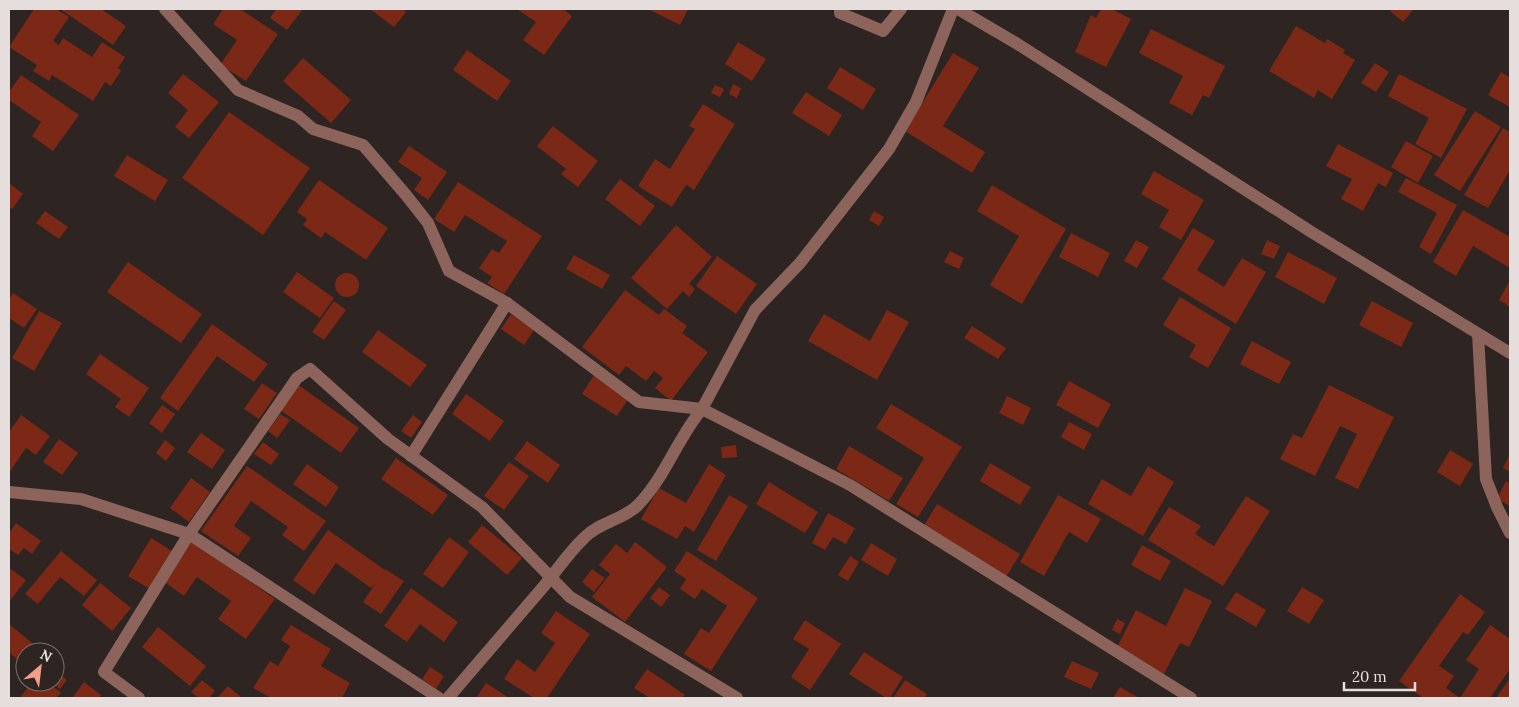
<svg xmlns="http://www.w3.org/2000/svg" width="1519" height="707" font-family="Lora,serif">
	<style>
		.building { fill: #7b2816 }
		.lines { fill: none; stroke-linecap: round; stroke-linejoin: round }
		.minor { stroke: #8c645b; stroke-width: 12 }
	</style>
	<rect width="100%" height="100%" fill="#2e2421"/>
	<g class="building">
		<polygon points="34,9 56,9 69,17 53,41 59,45 63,38 92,57 102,42 125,57 118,68 121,71 111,86 105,82 93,101 52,75 49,81 33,71 37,65 9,47"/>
		<polygon points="60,9 101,9 126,26 113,45"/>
		<polygon points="223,9 240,9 278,34 246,81 220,65 237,40 213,24"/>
		<polygon points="276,9 303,9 287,30 270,18"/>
		<polygon points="370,9 403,9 406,12 394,27"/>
		<polygon points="517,9 563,9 572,16 544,55 523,40 536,22"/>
		<polygon points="648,9 688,9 680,25"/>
		<polygon points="1101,9 1112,9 1131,19 1106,67 1075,52 1091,15 1096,18"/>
		<polygon points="1392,9 1414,9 1403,22 1390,11"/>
		<polygon points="1296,26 1325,43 1327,39 1345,50 1343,53 1355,60 1332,99 1318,90 1314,98 1269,71"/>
		<polygon points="1151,29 1225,66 1209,98 1203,95 1192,115 1169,103 1183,76 1139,53"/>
		<polygon points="738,42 766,59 752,81 725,64"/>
		<polygon points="467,50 511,81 497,101 453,70"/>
		<polygon points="953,53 979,68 943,126 985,152 972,173 905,131"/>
		<polygon points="303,58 351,100 331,123 283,81"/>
		<polygon points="1375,63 1389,72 1376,92 1361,83"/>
		<polygon points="840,67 876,89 863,110 827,88"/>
		<polygon points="1501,72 1510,78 1510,107 1488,95"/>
		<polygon points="183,74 219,102 189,138 175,127 188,110 168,93"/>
		<polygon points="1399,74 1467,109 1441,158 1415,144 1429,118 1388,96"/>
		<polygon points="21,75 79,115 53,151 32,136 41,122 9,100 9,92"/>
		<polygon points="733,84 741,88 737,98 729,94"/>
		<polygon points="715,85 724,89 720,97 711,93"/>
		<polygon points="806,92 842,115 829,136 792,113"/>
		<polygon points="703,104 735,124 694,190 686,185 672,207 638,186 655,159 670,169 695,129 689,126"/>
		<polygon points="1475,111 1501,127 1460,191 1434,175"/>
		<polygon points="229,112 310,168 263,235 182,178"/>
		<polygon points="553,126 598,161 578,187 561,174 566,169 537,146"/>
		<polygon points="1503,128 1510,132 1510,170 1488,208 1464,195"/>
		<polygon points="1406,141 1433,156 1418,183 1391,167"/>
		<polygon points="1338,144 1393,173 1386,187 1378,183 1363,211 1341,199 1352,179 1326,166"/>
		<polygon points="409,146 447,172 428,200 414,190 422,178 398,162"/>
		<polygon points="127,155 168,180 155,201 114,176"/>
		<polygon points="1154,171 1204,200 1181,240 1159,227 1169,210 1141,194"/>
		<polygon points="1406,178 1457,205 1431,254 1419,247 1437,213 1398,192"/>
		<polygon points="620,179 655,206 640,226 605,199"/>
		<polygon points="319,180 388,228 366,260 325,232 321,238 303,225 307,219 297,212"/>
		<polygon points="458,182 542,236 504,294 487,283 492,277 479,268 492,249 499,253 507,241 465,215 454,232 434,219"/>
		<polygon points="9,183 23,194 12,209 9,207"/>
		<polygon points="992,185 1066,229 1022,304 990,285 1019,236 977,211"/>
		<polygon points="1463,210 1510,237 1510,268 1473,246 1456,276 1433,262"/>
		<polygon points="45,211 68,227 59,239 36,223"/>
		<polygon points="874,211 884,217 879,226 869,220"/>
		<polygon points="676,225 712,257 689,284 695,289 689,297 683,291 667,309 631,278"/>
		<polygon points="1193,228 1215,241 1197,270 1224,287 1242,258 1266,272 1236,324 1162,279"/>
		<polygon points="1071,233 1110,253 1098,277 1059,257"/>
		<polygon points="1136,240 1149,247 1137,268 1124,261"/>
		<polygon points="1267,240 1280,246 1274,259 1261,254"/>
		<polygon points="950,251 964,258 959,269 944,262"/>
		<polygon points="1288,252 1337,278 1324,304 1275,277"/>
		<polygon points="574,255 610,275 602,289 566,269"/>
		<polygon points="717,256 757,284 736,314 696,286"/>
		<polygon points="128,262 202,314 181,343 107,292"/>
		<polygon points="297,272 334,298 320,318 283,292"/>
		<circle cx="347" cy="285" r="12"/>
		<polygon points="1510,280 1510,307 1499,300"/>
		<polygon points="625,290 659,315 664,309 687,326 682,333 708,352 671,401 655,388 663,378 654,371 646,381 626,366 619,375 582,347"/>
		<polygon points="13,293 37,309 24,328 9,318 9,299"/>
		<polygon points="1180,297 1231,328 1208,368 1189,357 1196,345 1163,325"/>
		<polygon points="334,301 346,310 324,340 312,332"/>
		<polygon points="1372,301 1413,323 1401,347 1359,325"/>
		<polygon points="887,310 909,322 877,380 808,341 824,314 870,341"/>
		<polygon points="39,311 62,323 34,371 12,358"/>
		<polygon points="511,314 534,330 524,345 501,329"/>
		<polygon points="212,324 268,364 254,382 217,356 178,411 160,398"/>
		<polygon points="972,326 1006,348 998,359 964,338"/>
		<polygon points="378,330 427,365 410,387 362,352"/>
		<polygon points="1252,341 1291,362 1279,384 1240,364"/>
		<polygon points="100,354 149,388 129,417 115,407 121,399 86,374"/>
		<polygon points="594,375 629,398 617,416 582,394"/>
		<polygon points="1069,381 1111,404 1098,428 1056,405"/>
		<polygon points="262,383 277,393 259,419 244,409"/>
		<polygon points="297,384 359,428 341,453 279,409"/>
		<polygon points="1329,385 1394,417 1358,489 1335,478 1357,434 1340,426 1315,476 1280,459 1293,434 1302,438"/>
		<polygon points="466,394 504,421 490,441 452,414"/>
		<polygon points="1007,396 1031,408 1023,425 999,413"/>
		<polygon points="891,404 962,447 918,517 896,504 924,458 876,428"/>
		<polygon points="162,405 175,414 162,433 149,423"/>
		<polygon points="280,414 290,420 277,438 268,431"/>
		<polygon points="21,415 50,436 36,455 26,448 9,473 9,432"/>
		<polygon points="413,415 422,422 411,438 401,431"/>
		<polygon points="1069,422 1092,434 1084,450 1061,437"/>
		<polygon points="201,433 225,450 212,469 187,452"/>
		<polygon points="59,439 78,453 62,475 43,462"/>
		<polygon points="165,440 175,448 166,461 156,453"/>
		<polygon points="527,441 560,465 548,483 514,459"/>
		<polygon points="263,442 279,454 271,465 254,454"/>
		<polygon points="736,445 737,457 722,458 721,447"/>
		<polygon points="849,446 903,478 889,501 836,469"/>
		<polygon points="1450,450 1473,464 1460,486 1437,472"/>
		<polygon points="1510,454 1510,472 1503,468"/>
		<polygon points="396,458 448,495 433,515 381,479"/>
		<polygon points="509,462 529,476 504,510 484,496"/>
		<polygon points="990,463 1031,487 1020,505 980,481"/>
		<polygon points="307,464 339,487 326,507 293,484"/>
		<polygon points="709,464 726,475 694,532 685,526 677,539 641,519 659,488 686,503"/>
		<polygon points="247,466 326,521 304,551 282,535 288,527 251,501 234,526 251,538 238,556 201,531"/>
		<polygon points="1148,466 1174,482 1143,536 1088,504 1102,479 1131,496"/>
		<polygon points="191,478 210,492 189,522 170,508"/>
		<polygon points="1506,481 1510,484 1510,506 1497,499"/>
		<polygon points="769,482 818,512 805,533 756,504"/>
		<polygon points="729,495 748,506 716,561 697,550"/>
		<polygon points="1058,495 1101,519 1087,543 1069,532 1044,576 1020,562"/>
		<polygon points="1246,496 1270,511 1223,586 1148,540 1169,507 1201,526 1195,534 1214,546"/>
		<polygon points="937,504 1020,554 1005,579 922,529"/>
		<polygon points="828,513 855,528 846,544 833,537 825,550 812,543"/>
		<polygon points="16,523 41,541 32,554 24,548 18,555 9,549 9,533"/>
		<polygon points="482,525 522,558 507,575 468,542"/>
		<polygon points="328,530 385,570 385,569 404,581 381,614 363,602 375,584 371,588 336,563 314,595 293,580"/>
		<polygon points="449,537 469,552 443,588 423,574"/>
		<polygon points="151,538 172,551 150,589 128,576"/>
		<polygon points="191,541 275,599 246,639 218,619 231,601 197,577 184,596 163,581"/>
		<polygon points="635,542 667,567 625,622 592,597 610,574 599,565 616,544 627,553"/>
		<polygon points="871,543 897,559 888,576 861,560"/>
		<polygon points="1142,545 1171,561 1160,581 1131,565"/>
		<polygon points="61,551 97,580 84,596 60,577 38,604 25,594"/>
		<polygon points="687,551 758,598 711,671 684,654 701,628 709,633 727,606 702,589 695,599 680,589 686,579 674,571"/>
		<polygon points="850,556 859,562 848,581 838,575"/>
		<polygon points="9,568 26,580 9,602"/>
		<polygon points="592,569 605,578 594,592 582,582"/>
		<polygon points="100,583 131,608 112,631 82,605"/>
		<polygon points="659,587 670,595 661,607 650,598"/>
		<polygon points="1302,587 1324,600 1309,624 1287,611"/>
		<polygon points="411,588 458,622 444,642 420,624 407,642 384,626"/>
		<polygon points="1185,588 1212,601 1189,647 1180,643 1164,674 1116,649 1136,610 1166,626"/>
		<polygon points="1236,592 1266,610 1256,627 1225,609"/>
		<polygon points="1460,594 1485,612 1468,635 1463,632 1439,666 1454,676 1446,688 1460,698 1479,669 1466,660 1490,625 1510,639 1510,669 1490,698 1423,698 1399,681"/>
		<polygon points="556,611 590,634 547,698 534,698 504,679 517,659 535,672 555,643 541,633"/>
		<polygon points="1117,619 1125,623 1120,634 1112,630"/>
		<polygon points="805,620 841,644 810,690 791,677 809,649 793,639"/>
		<polygon points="9,624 43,652 25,652 25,666 9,652"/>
		<polygon points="291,625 331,649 321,666 350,683 342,698 271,698 253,688 270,661 278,666 290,646 281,640"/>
		<polygon points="158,627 206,666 190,686 142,647"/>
		<polygon points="864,652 903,677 890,698 886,698 849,674"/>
		<polygon points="1072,661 1099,673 1091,689 1064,677"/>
		<polygon points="430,667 444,676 436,689 422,679"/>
		<polygon points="647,669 685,695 682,698 650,698 634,688"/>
		<polygon points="59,674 67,680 60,689 51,682 55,682 55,678"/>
		<polygon points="1510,678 1510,698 1496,698"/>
		<polygon points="202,680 215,691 209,698 199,698 191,692"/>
		<polygon points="905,680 927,694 924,698 893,698"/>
		<polygon points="33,682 40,687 44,682 47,682 61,693 56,698 24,698 21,696"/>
		<polygon points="84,682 101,695 99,698 72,698"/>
		<polygon points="486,683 509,698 476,698"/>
		<polygon points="228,686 242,698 217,698"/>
		<polygon points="1120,687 1139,698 1113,698"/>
	</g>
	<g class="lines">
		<g class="minor">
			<polyline points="165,9 238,90 298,116 313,129 363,145 406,195 428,223 449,271 507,303 639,402 702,409 850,485 1191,698"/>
			<polyline points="840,9 840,13 883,31 901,9"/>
			<polyline points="958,9 1016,43 1313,233 1510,353"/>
			<polyline points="1478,334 1486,479 1497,507 1510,533"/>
			<polyline points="411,456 507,303"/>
			<polyline points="9,492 81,499 189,534 439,698"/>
			<polyline points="139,698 104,672 189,534 297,378 310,369 388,439 482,507 570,597 737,698"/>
			<path d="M448,698C480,661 512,623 544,586C558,569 569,552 585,537C600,522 622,520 637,506C665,478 677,439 702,409L755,310L800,263L889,149L916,102L953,9"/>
		</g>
	</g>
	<rect width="1519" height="707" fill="none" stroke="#e6dedd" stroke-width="20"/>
	<g transform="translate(40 667) rotate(28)"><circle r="24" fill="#2e2421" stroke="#786e6c"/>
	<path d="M0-4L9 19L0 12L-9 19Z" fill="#f49e8a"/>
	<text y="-8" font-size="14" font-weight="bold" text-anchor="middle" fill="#e6dedd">N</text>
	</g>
	<path d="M1344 682v8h71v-8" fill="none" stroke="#e6dedd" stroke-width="2.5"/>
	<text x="1352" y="682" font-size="15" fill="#e6dedd" stroke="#2e2421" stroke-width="4" paint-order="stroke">20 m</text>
</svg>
